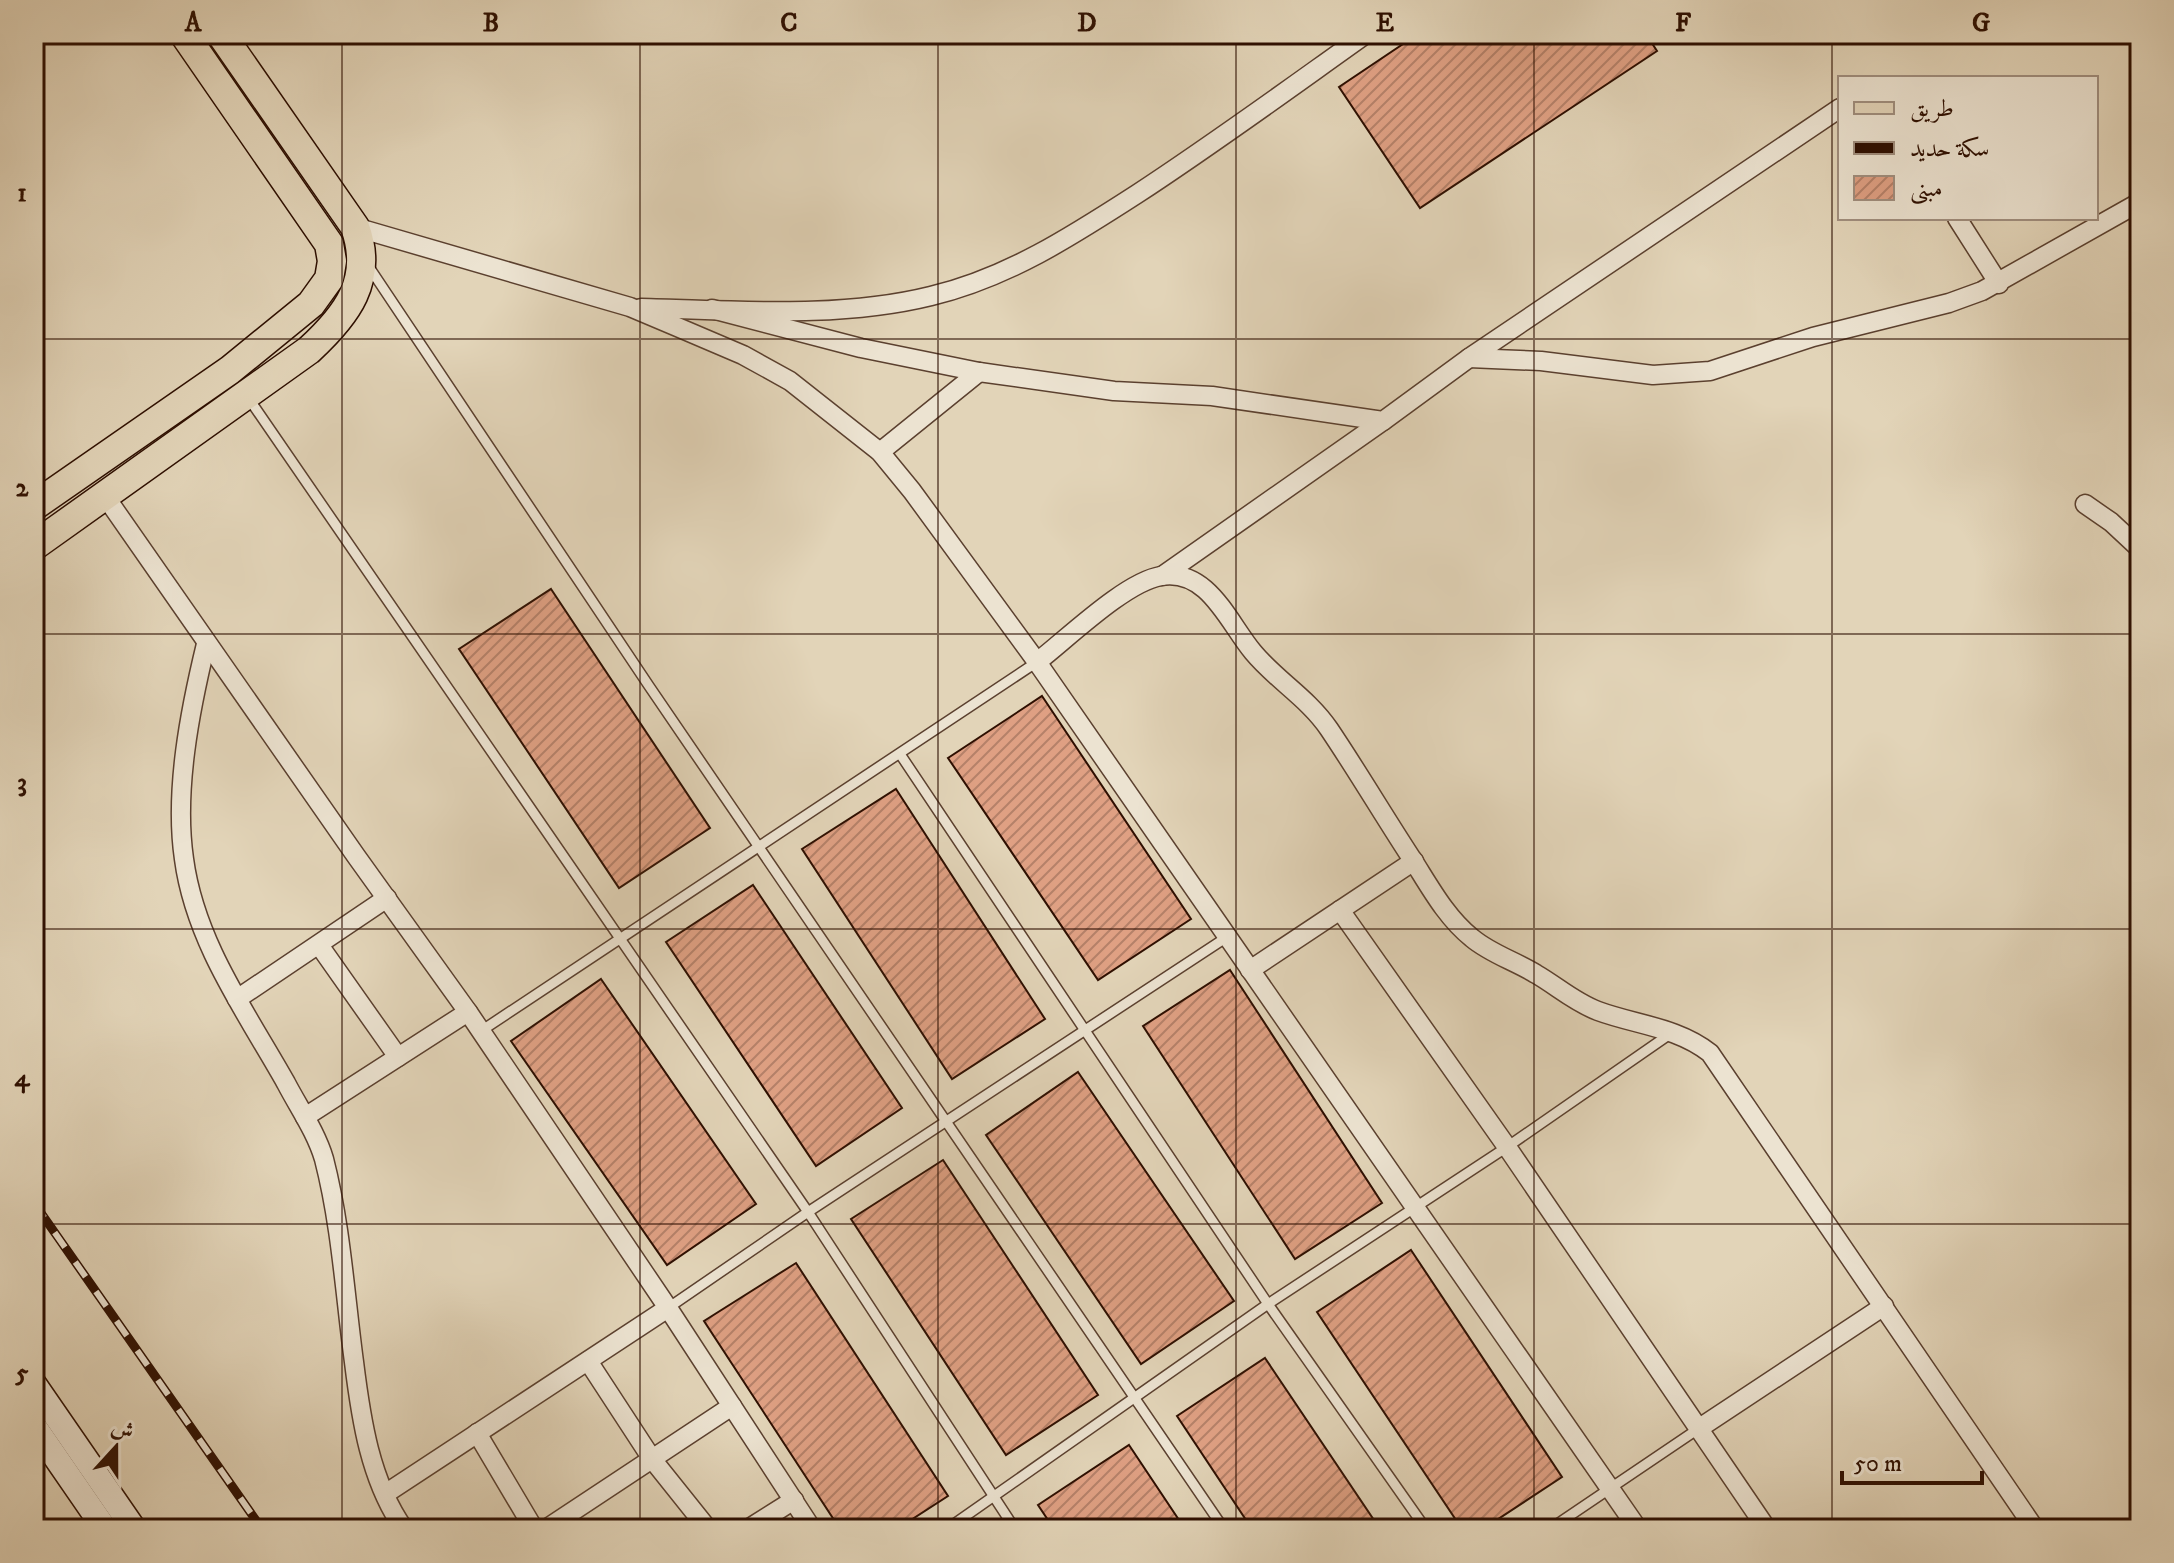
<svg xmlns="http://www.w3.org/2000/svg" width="2174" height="1563" font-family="'IM FELL DW Pica',Amiri,serif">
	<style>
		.building { fill: url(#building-hatch); stroke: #2e0f01; stroke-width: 2 }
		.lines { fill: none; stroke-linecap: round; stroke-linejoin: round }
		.service-casing { stroke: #5b402f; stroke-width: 12 }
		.minor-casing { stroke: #5b402f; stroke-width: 21 }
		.secondary-casing { stroke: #2e0f01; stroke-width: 27 }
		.primary-casing { stroke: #2e0f01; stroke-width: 31 }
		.service { stroke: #ece3d1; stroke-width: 9 }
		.minor { stroke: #ece3d1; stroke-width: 18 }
		.secondary { stroke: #ece3d1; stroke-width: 24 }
		.primary { stroke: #e2d4b8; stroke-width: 28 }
		.rail-casing { stroke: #2e0f01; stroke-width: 9 }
		.rail { stroke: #ece3d1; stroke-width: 6; stroke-dasharray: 18; stroke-linecap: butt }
		.grid { fill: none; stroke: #2e0f01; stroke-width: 2; stroke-opacity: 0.55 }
		.neatline { fill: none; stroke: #2e0f01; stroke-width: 3 }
		.grid-label { font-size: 26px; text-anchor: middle; font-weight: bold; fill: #2e0f01 }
	</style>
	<defs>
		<pattern id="building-hatch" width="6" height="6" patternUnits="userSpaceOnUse" patternTransform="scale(2)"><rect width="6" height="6" fill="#dfa083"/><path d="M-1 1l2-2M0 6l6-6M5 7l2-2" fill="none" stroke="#b58169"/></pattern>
	</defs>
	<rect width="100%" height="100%" fill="#e2d4b8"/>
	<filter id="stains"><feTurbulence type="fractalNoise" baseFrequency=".0025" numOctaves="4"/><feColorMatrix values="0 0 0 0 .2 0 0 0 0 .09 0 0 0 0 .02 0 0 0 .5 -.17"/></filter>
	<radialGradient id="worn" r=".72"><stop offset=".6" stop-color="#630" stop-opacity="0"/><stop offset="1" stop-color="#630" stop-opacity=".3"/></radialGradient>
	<g class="building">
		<polygon points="1418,34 1646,34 1657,51 1420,208 1339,87"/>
		<polygon points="551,589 710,828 619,888 459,649"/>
		<polygon points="1042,696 1191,919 1098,980 948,758"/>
		<polygon points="896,789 1045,1019 952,1079 802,849"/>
		<polygon points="753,885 902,1108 816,1166 666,942"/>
		<polygon points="1230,970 1382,1203 1295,1259 1143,1026"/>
		<polygon points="601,979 756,1204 667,1265 511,1041"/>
		<polygon points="1078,1072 1234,1301 1141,1364 986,1135"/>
		<polygon points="943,1160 1098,1395 1006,1455 851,1219"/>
		<polygon points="1411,1250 1562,1477 1483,1529 1462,1529 1317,1312"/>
		<polygon points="796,1263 948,1496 897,1529 840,1529 704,1321"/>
		<polygon points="1265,1358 1380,1529 1252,1529 1177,1416"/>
		<polygon points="1129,1445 1185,1529 1054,1529 1038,1505"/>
	</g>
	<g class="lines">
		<defs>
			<g id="service">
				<polyline points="369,267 649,686 1224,1529"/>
				<polyline points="247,396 808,1212 1015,1529"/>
				<polyline points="900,754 1268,1304 1426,1529"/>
				<polyline points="481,1031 1037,662"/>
				<polyline points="668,1308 808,1212 1227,937"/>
				<polyline points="947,1529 1268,1304 1507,1147 1670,1034"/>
				<polyline points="1550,1529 1698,1429"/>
			</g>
			<g id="minor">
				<polyline points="1957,218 1999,284"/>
				<polyline points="355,227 630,307 675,326 743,355 790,381 880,452 912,491 1037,662 1638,1529"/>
				<path d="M641,308C736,310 838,319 931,296C1007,278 1072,236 1137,194C1215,143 1290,88 1366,34"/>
				<polyline points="712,309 861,348 979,372 1114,391 1212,396 1383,421 1469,358 1840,108"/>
				<polyline points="1469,358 1541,361 1653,375 1710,371 1813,337 1949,303 1982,291 2140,202"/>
				<polyline points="880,452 979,372"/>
				<polyline points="105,496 356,856 468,1012 668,1308 812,1529"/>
				<polyline points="2085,504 2111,522 2140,549"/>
				<polyline points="1162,576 1383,421"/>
				<path d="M206,644C190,710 174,791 184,859C195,942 246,1012 286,1083C299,1108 316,1132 324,1159C341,1225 345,1295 354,1362C361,1419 370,1481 404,1529"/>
				<path d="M1037,662C1067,639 1125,582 1161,576C1208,568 1228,622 1253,652C1276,680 1308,698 1329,729C1358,772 1385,818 1414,862C1431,889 1447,918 1472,938C1491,954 1515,961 1536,974C1557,986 1574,1002 1598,1011C1636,1025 1677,1027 1710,1053L2035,1529"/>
				<polyline points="1340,910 1507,1147 1767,1529"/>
				<polyline points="319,945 398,1057"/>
				<polyline points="1250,970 1414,861"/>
				<polyline points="237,999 387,898"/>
				<polyline points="305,1117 468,1012"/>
				<polyline points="588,1361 652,1459 708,1529"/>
				<polyline points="1698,1429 1884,1306"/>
				<polyline points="477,1433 534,1529"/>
				<polyline points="385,1494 668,1308"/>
				<polyline points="546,1529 732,1406"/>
				<polyline points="748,1529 794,1500"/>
			</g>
			<g id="secondary">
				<polyline points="34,1384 134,1529"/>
				<polyline points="34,1426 105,1529"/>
			</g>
			<g id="primary">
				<polyline points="34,506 230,370 311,304 329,279 332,261 329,244 184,34"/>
				<path d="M34,546L309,350C347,315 374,280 355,227L221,34"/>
			</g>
		</defs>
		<use href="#service" class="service-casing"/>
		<use href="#minor" class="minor-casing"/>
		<use href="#secondary" class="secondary-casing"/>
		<use href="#primary" class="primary-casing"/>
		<use href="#service" class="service"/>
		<use href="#minor" class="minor"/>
		<use href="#secondary" class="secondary"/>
		<use href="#primary" class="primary"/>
		<defs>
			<polyline id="rail" points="34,1203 262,1529"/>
		</defs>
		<use href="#rail" class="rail-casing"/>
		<use href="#rail" class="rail"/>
	</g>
	<path class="grid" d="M342,34V1529M640,34V1529M938,34V1529M1236,34V1529M1534,34V1529M1832,34V1529M34,339H2140M34,634H2140M34,929H2140M34,1224H2140"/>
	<rect width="2174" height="1563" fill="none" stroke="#e2d4b8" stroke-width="88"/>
	<rect x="1838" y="76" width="260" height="144" fill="#ece3d1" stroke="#a08e7e" stroke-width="2"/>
	<rect x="1854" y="102" width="40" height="12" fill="#e2d4b8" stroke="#a08e7e" stroke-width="2"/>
	<text x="1910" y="116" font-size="24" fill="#2e0f01">طريق</text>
	<rect x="1854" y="142" width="40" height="12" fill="#2e0f01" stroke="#a08e7e" stroke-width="2"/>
	<text x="1910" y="156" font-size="24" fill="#2e0f01">سكة حديد</text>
	<rect x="1854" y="176" width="40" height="24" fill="url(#building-hatch)" stroke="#a08e7e" stroke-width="2"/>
	<text x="1910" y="196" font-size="24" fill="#2e0f01">مبنى</text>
	<g transform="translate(116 1447) rotate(21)" stroke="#ece3d1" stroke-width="6" paint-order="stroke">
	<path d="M0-6L14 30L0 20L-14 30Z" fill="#2e0f01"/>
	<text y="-12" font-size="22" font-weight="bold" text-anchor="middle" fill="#2e0f01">ش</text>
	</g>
	<path d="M1842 1471v12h140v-12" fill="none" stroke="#2e0f01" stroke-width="4"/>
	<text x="1854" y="1471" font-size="24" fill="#2e0f01" stroke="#ece3d1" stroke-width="6" paint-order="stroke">50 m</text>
	<rect x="44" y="44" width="2086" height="1475" class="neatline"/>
	<g class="grid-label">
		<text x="193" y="31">A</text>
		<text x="491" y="31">B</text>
		<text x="789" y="31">C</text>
		<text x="1087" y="31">D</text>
		<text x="1385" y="31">E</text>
		<text x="1683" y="31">F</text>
		<text x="1981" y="31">G</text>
		<text x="22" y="201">1</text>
		<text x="22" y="496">2</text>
		<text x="22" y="791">3</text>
		<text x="22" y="1086">4</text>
		<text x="22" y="1381">5</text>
	</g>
	<rect width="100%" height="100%" filter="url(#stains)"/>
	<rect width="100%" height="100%" fill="url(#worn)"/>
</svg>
